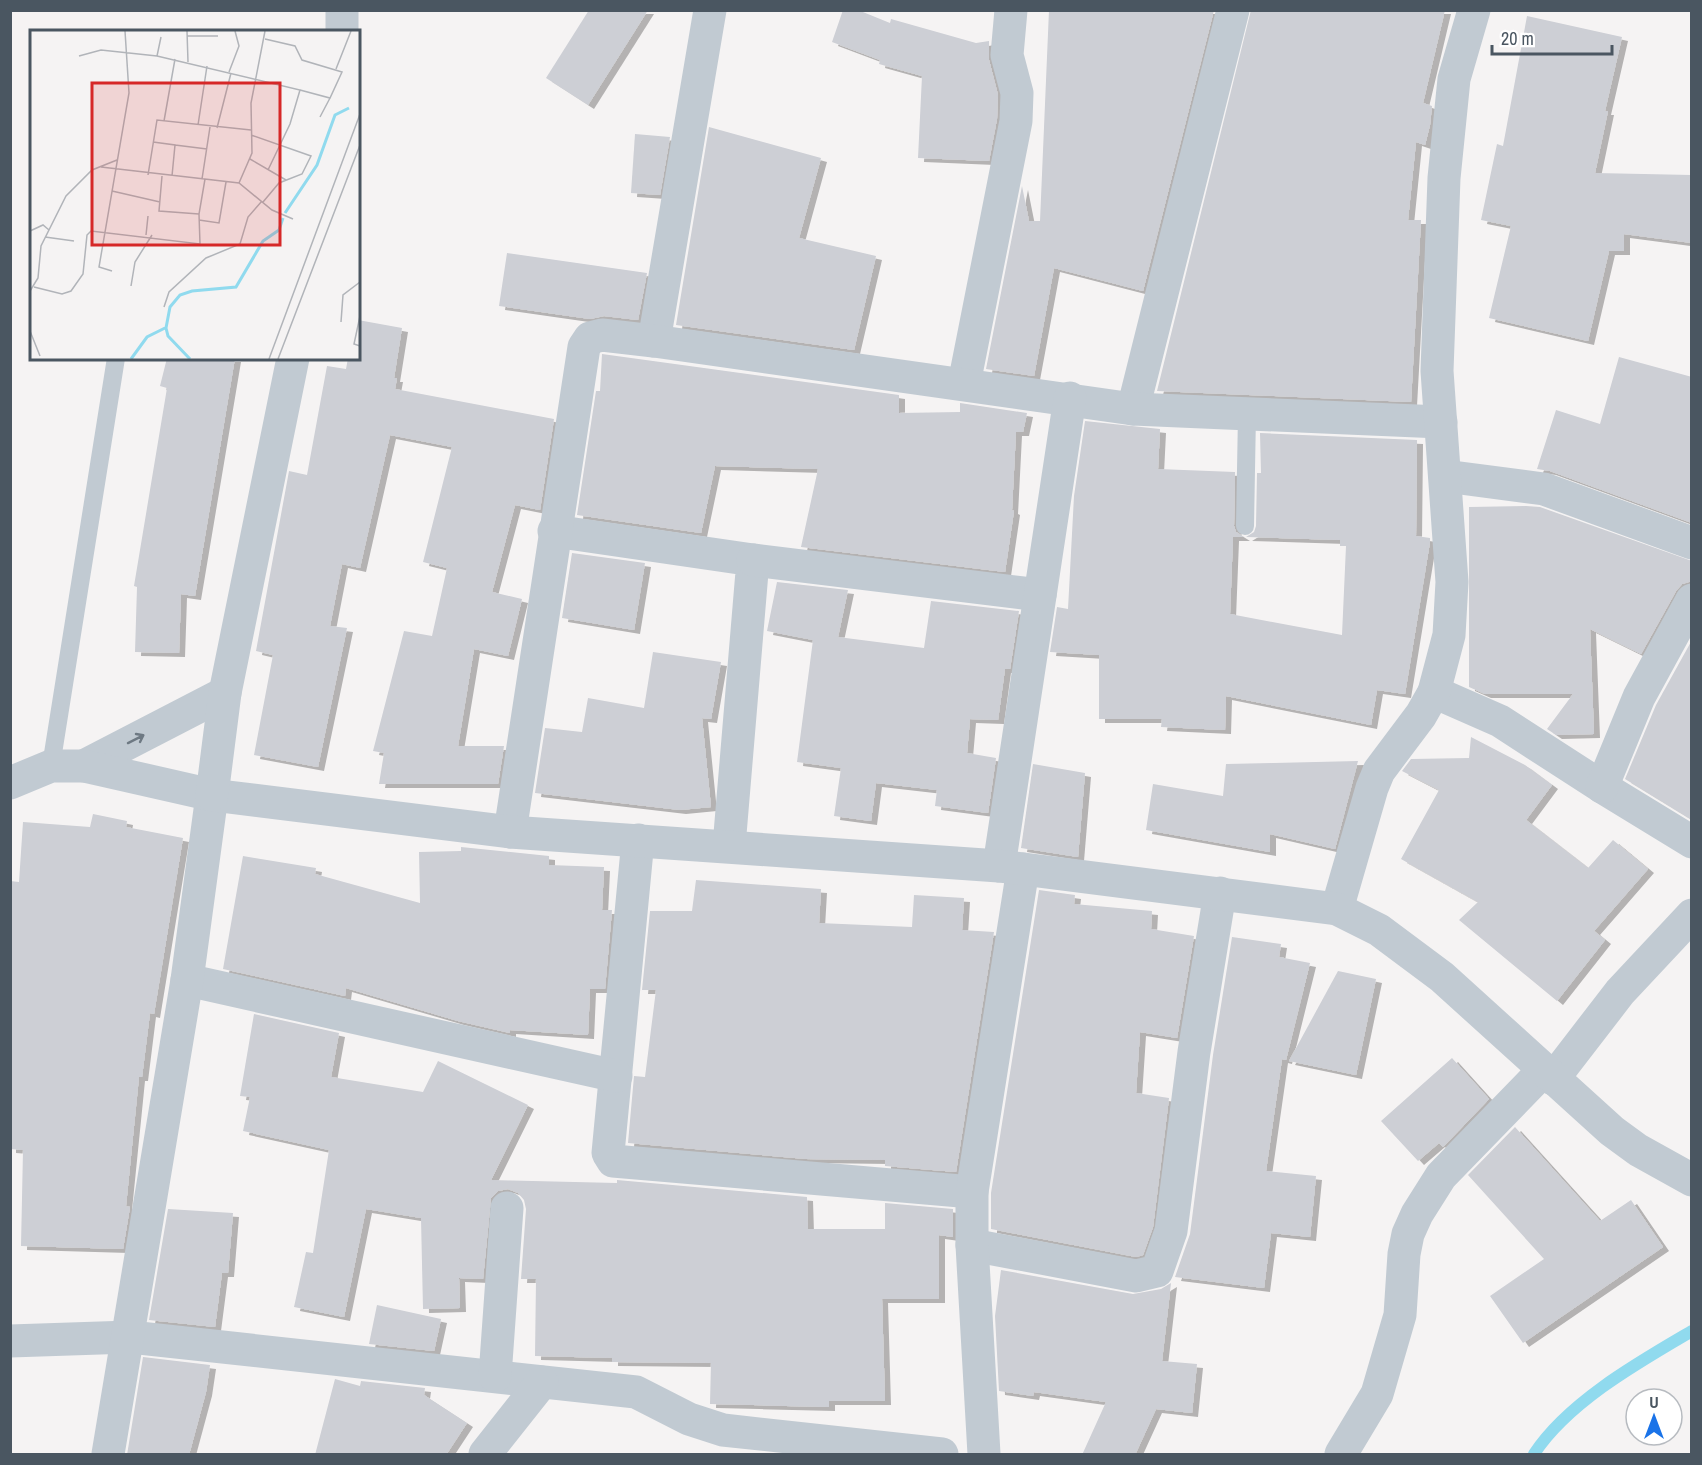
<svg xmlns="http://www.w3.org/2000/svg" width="1702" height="1465" font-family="'Archivo Narrow',sans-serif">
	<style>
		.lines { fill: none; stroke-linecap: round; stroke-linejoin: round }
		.stream { stroke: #90daee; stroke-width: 12 }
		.building { fill: #cdcfd5; filter: url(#shadow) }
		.service { stroke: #c1cad2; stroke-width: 18 }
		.minor { stroke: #c1cad2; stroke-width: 33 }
		.tertiary { stroke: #c1cad2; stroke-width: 33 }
		.oneway { stroke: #6e7983 }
		.inset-river { fill: none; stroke: #90daee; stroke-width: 3 }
		.inset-road { fill: none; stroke: #b1b4b9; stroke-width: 1.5 }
		.view { fill: #d62828; fill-opacity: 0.15; stroke: #d62828; stroke-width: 3 }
		.inset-edge { fill: none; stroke: #4a5661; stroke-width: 3 }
	</style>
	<defs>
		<filter id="shadow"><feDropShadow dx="6" dy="4" stdDeviation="0" flood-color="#0004"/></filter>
	</defs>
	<rect width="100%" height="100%" fill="#f5f3f3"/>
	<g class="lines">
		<path class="stream" d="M1534,1454C1568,1402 1639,1362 1692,1331"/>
	</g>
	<g class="building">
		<polygon points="589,10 648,10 588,105 546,78"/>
		<polygon points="843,10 858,10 890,23 891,19 976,43 989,41 989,60 998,95 997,119 989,161 918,158 922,76 879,64 880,60 832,42"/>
		<polygon points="1049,10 1214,10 1143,291 1054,268 1034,376 986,369 1022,186 1029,221 1040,221"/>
		<polygon points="1251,10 1445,10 1423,103 1432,106 1430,125 1425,145 1416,142 1408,220 1421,220 1411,402 1157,391"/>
		<polygon points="1527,16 1622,37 1605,111 1608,111 1595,173 1692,175 1692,243 1624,234 1624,251 1609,251 1588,341 1489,318 1511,226 1481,220 1497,144 1503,146"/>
		<polygon points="709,127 821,158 799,238 876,256 854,350 676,325"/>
		<polygon points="635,134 670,137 660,195 631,193"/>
		<polygon points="507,253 647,273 638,320 604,316 590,319 499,306"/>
		<polygon points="358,320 402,328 394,378 397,378 395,389 554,419 540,510 515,505 492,592 522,599 508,656 474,649 458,746 504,746 498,784 379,784 384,753 373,751 404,631 432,636 447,568 423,562 452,447 390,435 360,568 342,564 330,626 347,628 318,767 254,755 273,655 256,651 289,471 307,475 327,366 346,369 348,358 358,358"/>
		<polygon points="602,354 899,395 899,413 960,412 960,403 1027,413 1023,432 1016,432 1012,510 1014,511 1005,572 801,547 818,469 715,466 701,533 577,515 596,391 600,391"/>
		<polygon points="1619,357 1692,377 1692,523 1550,471 1537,469 1556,410 1600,424"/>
		<polygon points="167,358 235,358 195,596 181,594 179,653 135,652 137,587 134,586 167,388 160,386"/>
		<polygon points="1085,421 1160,429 1158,469 1235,472 1234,526 1236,532 1244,537 1233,537 1230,614 1342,635 1346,546 1340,546 1340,540 1246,537 1254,532 1256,526 1257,473 1261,473 1260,433 1417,440 1416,536 1430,538 1430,542 1405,694 1377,690 1371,725 1226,696 1225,730 1161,727 1162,719 1099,719 1099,655 1050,652 1057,607 1068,609 1074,496"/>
		<polygon points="1526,506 1540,507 1692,561 1692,581 1682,584 1676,591 1641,654 1590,629 1594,734 1556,735 1547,729 1573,694 1485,694 1469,687 1469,507"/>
		<polygon points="572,553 645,563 634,630 562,618"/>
		<polygon points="777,582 848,590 838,637 924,648 931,601 1019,611 1010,669 1005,669 998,720 970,719 967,753 996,758 988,813 935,806 937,790 876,783 871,821 834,816 841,768 797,762 813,640 767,631"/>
		<polygon points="1692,640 1692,820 1625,779 1656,705"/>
		<polygon points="653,652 721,662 711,719 702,718 711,807 680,810 535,793 545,728 582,732 588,698 644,708"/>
		<polygon points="1471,737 1525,765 1552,785 1526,820 1588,868 1613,840 1648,869 1594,931 1605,940 1557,1001 1459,920 1478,902 1401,859 1439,790 1402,771 1411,759 1469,758"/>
		<polygon points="1358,761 1335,849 1270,834 1270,852 1146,830 1153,784 1223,796 1226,764"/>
		<polygon points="1033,764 1085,773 1078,857 1021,848"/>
		<polygon points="93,814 127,821 126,827 183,838 154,1014 150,1013 142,1077 139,1077 126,1206 130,1207 123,1249 21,1246 23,1150 10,1149 10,881 19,882 23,822 90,827"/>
		<polygon points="461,847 549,856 549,865 604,867 602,910 612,910 605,989 590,989 588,1035 510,1030 510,1033 458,1021 346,988 345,996 223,969 243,856 316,868 315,874 420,903 419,852 461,851"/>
		<polygon points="696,880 821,889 819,923 912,927 914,895 964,898 962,930 994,932 956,1172 885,1166 885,1160 806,1159 628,1143 634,1076 645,1077 656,990 642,990 650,911 692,911"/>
		<polygon points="1039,890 1075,895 1074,904 1152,911 1151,929 1194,936 1177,1038 1140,1032 1136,1093 1169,1098 1153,1227 1143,1255 1136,1257 991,1229 991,1193"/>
		<polygon points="1232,937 1281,944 1279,957 1310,963 1286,1060 1282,1059 1266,1171 1316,1176 1310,1237 1271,1233 1264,1288 1175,1277 1190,1234 1213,1055"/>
		<polygon points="1338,971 1376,979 1356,1075 1289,1061"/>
		<polygon points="254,1014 339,1033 331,1077 423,1092 438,1061 528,1105 491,1180 617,1183 617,1180 807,1197 808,1229 885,1229 885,1203 953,1209 953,1237 939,1235 939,1299 882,1299 885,1401 829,1401 829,1407 710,1404 711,1363 612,1362 612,1358 535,1356 536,1279 521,1279 526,1209 524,1200 518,1193 508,1189 498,1191 491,1198 483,1279 459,1278 460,1308 423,1309 421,1218 366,1209 344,1317 294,1307 306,1252 313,1253 329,1150 243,1131 250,1097 240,1096"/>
		<polygon points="1452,1058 1489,1099 1443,1147 1439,1143 1418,1161 1381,1121"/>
		<polygon points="1515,1127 1600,1221 1631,1200 1663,1247 1523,1343 1490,1296 1544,1259 1468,1175"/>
		<polygon points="168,1209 233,1213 228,1273 222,1273 215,1327 149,1320"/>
		<polygon points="1001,1270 1133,1294 1161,1289 1171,1283 1162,1361 1197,1364 1192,1413 1156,1409 1135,1455 1082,1455 1106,1402 1034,1392 1033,1396 999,1391 995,1316"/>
		<polygon points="377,1305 441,1319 434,1351 369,1344"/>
		<polygon points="143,1357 210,1365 206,1392 189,1455 127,1455"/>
		<polygon points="335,1379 360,1386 361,1381 425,1388 424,1395 467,1423 446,1455 315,1455"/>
	</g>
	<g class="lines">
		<g class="service">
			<polyline points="1245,526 1247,414"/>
			<polyline points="51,766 116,358"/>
		</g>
		<g class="minor">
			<polyline points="654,341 710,10"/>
			<polyline points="964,384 1016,121 1017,93 1007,55 1011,10"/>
			<polyline points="1133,409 1233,10"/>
			<polyline points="1445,476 1544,489 1692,543"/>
			<polyline points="554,531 753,560 729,846"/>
			<polyline points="753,560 1040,595"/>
			<polyline points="1434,692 1500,721 1602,787 1692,842"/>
			<polyline points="1602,787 1639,697 1692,600"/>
			<polyline points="510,832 584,347 590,338 602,335 654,341 1133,409 1441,422"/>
			<polyline points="638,840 608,1153 613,1161 972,1192"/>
			<polyline points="999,866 1070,398"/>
			<polyline points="1337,909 1372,788 1379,771 1421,715 1434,692 1449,635 1452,582 1437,371 1444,178 1454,79 1474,10"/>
			<polyline points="187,980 616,1076"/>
			<polyline points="1553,1079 1620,992 1692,915"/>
			<polyline points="972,1245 1136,1276 1157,1271 1171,1231 1194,1052 1220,893"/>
			<polyline points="10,1341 130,1337 636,1392 689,1419 723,1430 942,1454"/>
			<polyline points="495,1376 507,1208"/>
			<polyline points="108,1454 187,980 212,795"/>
			<polyline points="485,1454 542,1382"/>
			<polyline points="984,1454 972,1245 972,1192 1023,869"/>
			<polyline points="1341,1454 1377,1394 1400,1315 1404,1254 1408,1234 1417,1214 1441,1176 1543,1071"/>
		</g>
		<g class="tertiary">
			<polyline points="342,10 342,32"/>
			<polyline points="84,766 225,693"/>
			<polyline points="10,783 51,766 84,766 212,795 510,832 999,866 1337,909 1379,930 1442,977 1612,1131 1638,1150 1692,1180"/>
			<polyline points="212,795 225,693 293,358"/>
		</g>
	</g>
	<defs><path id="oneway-shaft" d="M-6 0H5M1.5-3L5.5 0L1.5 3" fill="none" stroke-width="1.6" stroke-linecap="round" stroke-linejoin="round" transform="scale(1.5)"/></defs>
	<use class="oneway" href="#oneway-shaft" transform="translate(136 739) rotate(-27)"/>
	<g transform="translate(30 30)">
		<rect width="330" height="330" fill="#f5f3f3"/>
		<path class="inset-river" d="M255,183L287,135L305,85L319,78M101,329L117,307L135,298M160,329L138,306L136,298L140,277L150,265L162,261L206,257L233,211L249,200L253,188"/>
		<path class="inset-road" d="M157,1L158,32M157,6H188M235,9L265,16L272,30L312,42L300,68L270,60M49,26L71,20L127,26L270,60L260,94L238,140M127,26L131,7M306,39L321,1M199,42L209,16L205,1M290,87L300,68M134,91L145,29M168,95L177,36M187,98L201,43M221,105L281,126L272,144L249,153L233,172M123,112L145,115L142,146M145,115L177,119M220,129L256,150M71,137L209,153L242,180L263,189M118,145L127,90L221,100M132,146L129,181L169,184M172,149L180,97M209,153L222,123L221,73L235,1M82,161L130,172M169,190L189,193L196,152M0,201L13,195L19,200M116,205L118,186M15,207L44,211M82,241L69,237L99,63L95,1M101,256L105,232L122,205M4,257L32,264L41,261L53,244L57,205L61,201L170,214L169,184L175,149M0,261L8,248L11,216L36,166L62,140L87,130M134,277L139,262L176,228L210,214L218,187L232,171M330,286L324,314L330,316M311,292L313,265L330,252M0,301L10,326M239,329L330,84M248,329L330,115"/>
		<path class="view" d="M62,53H250V215H62Z"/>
		<rect width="330" height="330" class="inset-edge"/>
	</g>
	<rect width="1702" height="1465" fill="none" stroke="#4a5661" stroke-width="24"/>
	<g transform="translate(1654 1417)"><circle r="28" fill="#ffffff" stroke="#b7bbc0" stroke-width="1.5"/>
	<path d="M0-4.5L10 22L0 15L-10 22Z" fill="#1a73e8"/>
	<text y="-9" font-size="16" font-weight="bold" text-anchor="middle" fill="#4a5661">U</text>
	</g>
	<path d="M1492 45v9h120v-9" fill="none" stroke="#4a5661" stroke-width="3"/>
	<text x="1501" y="45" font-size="18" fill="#4a5661" stroke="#ffffff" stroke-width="4.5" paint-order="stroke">20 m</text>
</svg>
